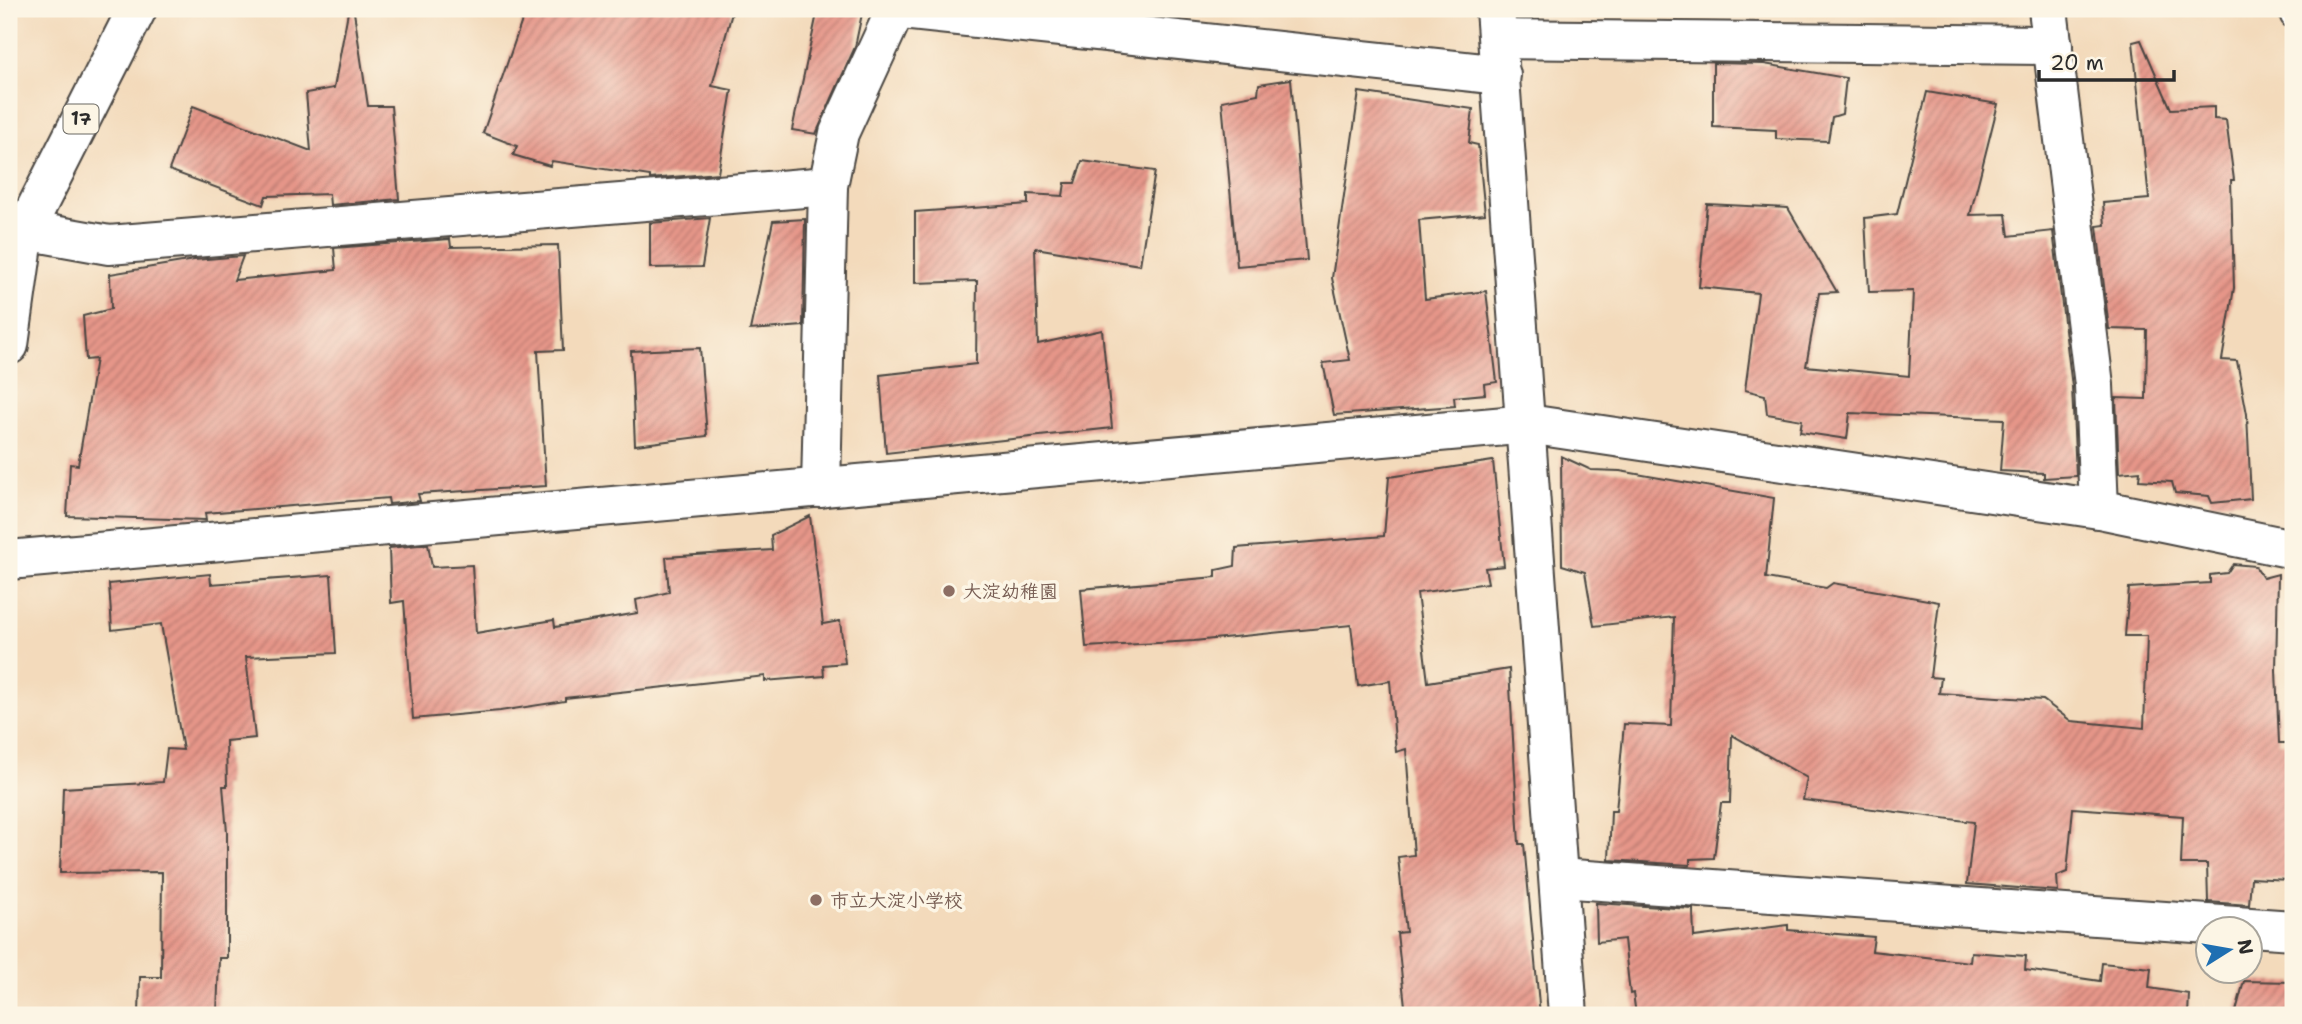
<svg xmlns="http://www.w3.org/2000/svg" width="2302" height="1024" font-family="'Shantell Sans','Klee One',sans-serif">
	<style>
		.building { fill: url(#building-hatch) }
		.lines { fill: none; stroke-linecap: round; stroke-linejoin: round }
		.service-casing { stroke: #494541; stroke-width: 28 }
		.minor-casing { stroke: #494541; stroke-width: 42 }
		.tertiary-casing { stroke: #494541; stroke-width: 42 }
		.primary-casing { stroke: #494541; stroke-width: 42 }
		.service { stroke: #fff; stroke-width: 24 }
		.minor { stroke: #fff; stroke-width: 38 }
		.tertiary { stroke: #fff; stroke-width: 38 }
		.primary { stroke: #fff; stroke-width: 38 }
		.education-dot { fill: #8d6e63; stroke: #fcf5e5; stroke-width: 2.5 }
		.labels { text-anchor: middle; dominant-baseline: central; stroke-width: 7; stroke-linejoin: round; paint-order: stroke }
		.shield { fill: #fcf5e5; stroke: #6a6863; stroke-width: 2 }
		.shield-label { font-size: 18px; font-weight: bold; fill: #2b2b2b }
		.education-label { font-size: 19px; font-weight: bold; fill: #785e54; stroke: #fcf5e5; text-anchor: start }
	</style>
	<defs>
		<pattern id="building-hatch" width="6" height="6" patternUnits="userSpaceOnUse" patternTransform="scale(1.75)"><rect width="6" height="6" fill="#e69689"/><path d="M-1 1l2-2M0 6l6-6M5 7l2-2" fill="none" stroke="#bb7b70"/></pattern>
	</defs>
	<rect width="100%" height="100%" fill="#fcf5e5"/>
	<filter id="ink" filterUnits="userSpaceOnUse"><feTurbulence type="fractalNoise" baseFrequency=".0143" numOctaves="2"/><feDisplacementMap in="SourceGraphic" scale="14" xChannelSelector="R" yChannelSelector="G"/><feConvolveMatrix kernelMatrix="1 2 1 2 8 2 1 2 1" color-interpolation-filters="sRGB"/></filter>
	<filter id="wash" filterUnits="userSpaceOnUse"><feTurbulence type="fractalNoise" baseFrequency=".00686" numOctaves="4" result="noise"/><feDisplacementMap in="SourceGraphic" scale="28" xChannelSelector="R" yChannelSelector="G"/><feGaussianBlur stdDeviation="1.57" result="paint"/><feColorMatrix in="noise" values="0 0 0 0 0 0 0 0 0 0 0 0 0 0 0 0 0 1.4 0 .05"/><feComposite in="paint" operator="in"/></filter>
	<g filter="url(#wash)">
		<rect width="100%" height="100%" fill="#f3dabb"/>
		<g id="blocks">
			<g class="building">
				<polygon points="526,9 733,9 712,86 732,90 718,173 650,179 650,176 552,161 550,166 513,155 517,146 483,133"/>
				<polygon points="818,9 863,9 855,47 816,134 792,130"/>
				<polygon points="348,12 354,12 368,106 391,106 399,199 330,205 329,194 266,196 263,205 169,170 193,106 311,151 306,93 334,88"/>
				<polygon points="2141,40 2171,109 2214,107 2214,119 2226,120 2234,180 2231,180 2234,288 2222,360 2237,361 2247,414 2251,499 2212,503 2209,496 2175,493 2172,482 2139,480 2140,471 2119,473 2116,398 2146,399 2147,330 2109,329 2097,226 2105,225 2103,203 2149,199 2133,42"/>
				<polygon points="1713,63 1764,64 1846,78 1842,114 1832,117 1828,141 1776,139 1776,130 1713,127"/>
				<polygon points="1291,79 1307,260 1237,266 1222,101 1258,94 1259,84"/>
				<polygon points="1359,92 1473,109 1469,143 1478,145 1485,214 1419,220 1425,299 1486,291 1497,382 1484,384 1485,394 1454,397 1455,406 1334,415 1323,363 1350,360 1332,278"/>
				<polygon points="1927,92 1998,104 1970,215 2006,214 2009,236 2053,231 2072,387 2076,476 2044,478 2044,473 2000,471 2004,419 1850,413 1847,439 1800,432 1802,420 1767,414 1765,395 1745,390 1758,293 1699,287 1707,204 1788,208 1837,292 1819,293 1806,366 1909,376 1913,291 1869,292 1865,218 1897,214"/>
				<polygon points="1082,161 1155,171 1140,265 1035,248 1038,344 1102,330 1112,428 886,453 880,375 976,364 977,281 915,283 915,212 1028,204 1028,194 1063,196 1065,183 1075,183"/>
				<polygon points="710,218 702,267 650,268 650,223"/>
				<polygon points="805,219 803,326 750,330 773,221"/>
				<polygon points="450,239 451,247 558,245 563,350 538,351 546,486 418,494 420,501 389,504 388,498 205,513 206,520 67,516 70,464 78,465 96,359 86,360 83,316 111,309 110,274 194,260 243,256 234,280 336,270 334,248"/>
				<polygon points="700,348 707,436 635,445 631,351"/>
				<polygon points="1561,456 1591,470 1620,471 1774,498 1766,578 1826,588 1833,583 1939,602 1930,677 1941,678 1939,693 2043,700 2071,721 2144,728 2147,636 2125,636 2129,588 2210,583 2210,575 2227,573 2233,564 2255,566 2263,578 2278,574 2276,670 2279,743 2289,743 2292,860 2289,880 2251,878 2249,905 2208,902 2207,864 2181,864 2183,816 2073,808 2067,872 2057,876 2058,891 1967,884 1974,822 1803,800 1807,778 1732,735 1730,803 1721,803 1714,858 1690,859 1690,865 1609,860 1611,811 1616,811 1624,724 1671,726 1674,617 1594,626 1585,572 1562,565"/>
				<polygon points="1493,461 1504,566 1485,568 1488,583 1417,593 1428,682 1509,669 1519,844 1524,844 1540,1015 1406,1015 1397,933 1406,932 1398,857 1414,855 1406,749 1396,752 1390,681 1358,686 1351,625 1194,641 1086,647 1081,589 1216,577 1216,570 1235,566 1236,548 1384,536 1389,477"/>
				<polygon points="810,516 823,624 840,621 845,663 823,665 824,676 765,681 765,676 565,698 565,701 500,711 413,719 404,601 391,603 389,548 428,544 432,567 472,565 476,633 554,620 555,627 638,613 636,600 669,592 666,557 772,550 771,535"/>
				<polygon points="210,574 211,584 331,575 336,653 246,657 255,738 226,741 227,786 223,786 227,832 227,958 219,958 217,1015 139,1015 140,977 161,977 162,872 60,873 63,788 163,782 167,749 183,750 161,624 112,630 109,584"/>
				<polygon points="1596,903 1693,909 1694,937 1788,925 1788,930 1874,937 1872,951 1970,962 1971,952 2026,956 2025,970 2100,981 2102,963 2151,968 2149,988 2189,994 2188,1015 1636,1015 1633,993 1630,994 1624,939 1597,942"/>
				<polygon points="2244,981 2293,982 2293,1015 2235,1015"/>
			</g>
		</g>
	</g>
	<g filter="url(#ink)">
		<use href="#blocks" fill-opacity="0" stroke="#494541" stroke-width="2"/>
		<g class="lines">
			<defs>
				<polyline id="service" points="2292,9 2293,16"/>
				<g id="minor">
					<polyline points="893,9 1501,75"/>
					<polyline points="2048,9 2094,385 2099,509"/>
					<polyline points="1498,39 2053,45"/>
					<polyline points="25,230 109,245 828,186"/>
					<polyline points="821,488 828,186 839,133 896,9"/>
					<polyline points="9,560 1528,424 2099,509 2293,549"/>
					<polyline points="1559,878 2293,930"/>
				</g>
				<g id="tertiary">
					<polyline points="1495,9 1568,1015"/>
					<polyline points="9,345 25,230"/>
				</g>
				<polyline id="primary" points="9,248 25,230 137,9"/>
			</defs>
			<use href="#service" class="service-casing"/>
			<use href="#minor" class="minor-casing"/>
			<use href="#tertiary" class="tertiary-casing"/>
			<use href="#primary" class="primary-casing"/>
			<use href="#service" class="service"/>
			<use href="#minor" class="minor"/>
			<use href="#tertiary" class="tertiary"/>
			<use href="#primary" class="primary"/>
		</g>
	</g>
	<g class="education-dot">
		<circle cx="949" cy="591" r="7"/>
		<circle cx="816" cy="900" r="7"/>
	</g>
	<g class="labels">
		<rect class="shield" x="63.5" y="104.5" width="35" height="29" rx="5"/>
		<g class="shield-label">
			<text x="81" y="119">17</text>
		</g>
		<g class="education-label">
			<text x="963" y="591">大淀幼稚園</text>
			<text x="830" y="900">市立大淀小学校</text>
		</g>
	</g>
	<rect width="2302" height="1024" fill="none" stroke="#fcf5e5" stroke-width="35"/>
	<g transform="translate(2229 950) rotate(79)"><circle r="33" fill="#fcf5e5" stroke="#a8a49b" stroke-width="2"/>
	<path d="M0-5L12 26L0 18L-12 26Z" fill="#1f6fb2"/>
	<text y="-10" font-size="19" font-weight="bold" text-anchor="middle" fill="#2b2b2b">N</text>
	</g>
	<path d="M2039 70v10h135v-10" fill="none" stroke="#2b2b2b" stroke-width="3.5"/>
	<text x="2050" y="70" font-size="21" fill="#2b2b2b" stroke="#fcf5e5" stroke-width="5" paint-order="stroke">20 m</text>
</svg>
